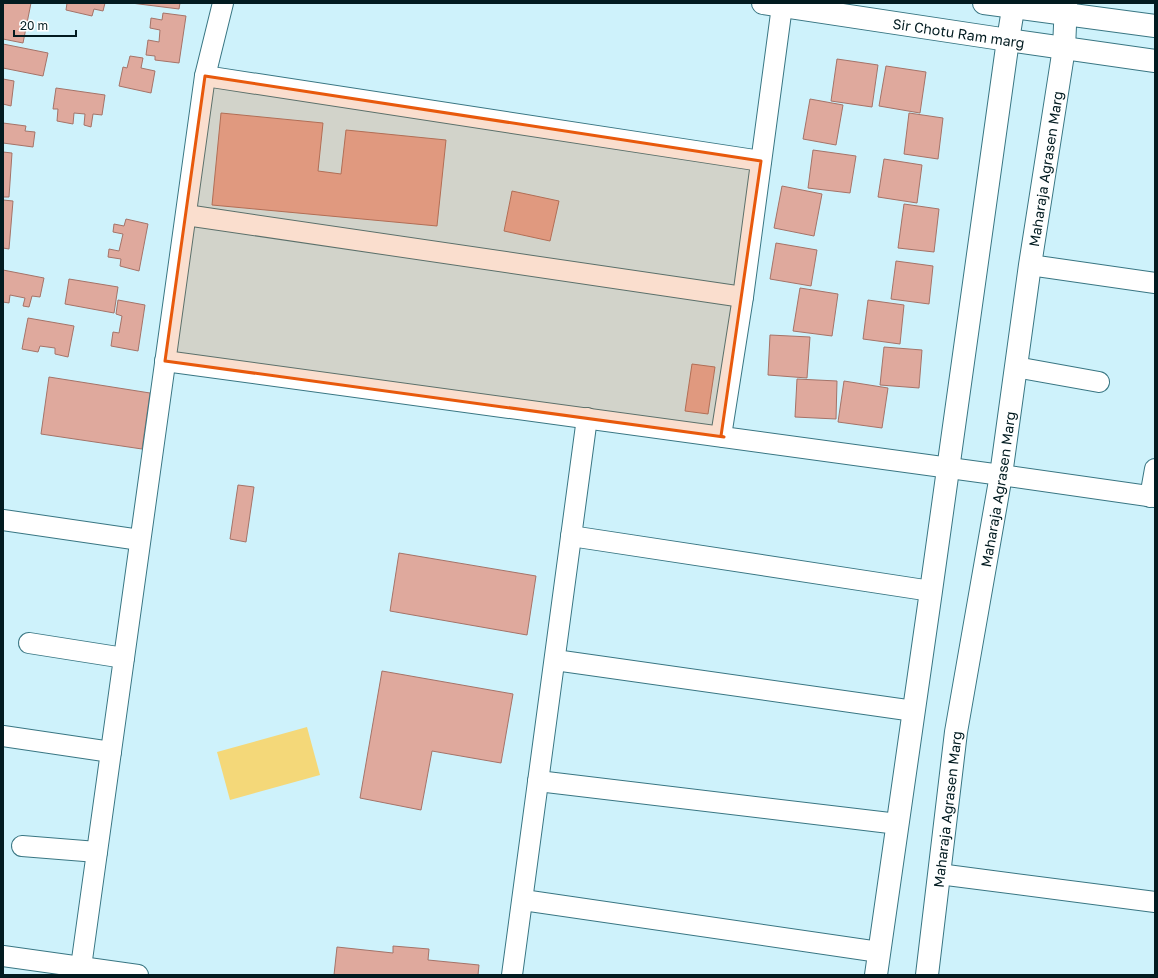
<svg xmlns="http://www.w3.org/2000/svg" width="1158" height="978" font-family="'Golos Text',sans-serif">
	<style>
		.green { fill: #f4d879 }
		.building { fill: #dfa99d; stroke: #a57368 }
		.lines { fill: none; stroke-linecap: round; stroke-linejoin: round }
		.minor-casing { stroke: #397683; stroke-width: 22 }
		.tertiary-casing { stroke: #397683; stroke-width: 24 }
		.minor { stroke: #fff; stroke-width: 20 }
		.tertiary { stroke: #fff; stroke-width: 22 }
		.marked { fill: #e8590c; fill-opacity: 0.2; stroke: #e8590c; stroke-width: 3; stroke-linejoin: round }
		.labels { text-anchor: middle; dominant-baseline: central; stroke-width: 3.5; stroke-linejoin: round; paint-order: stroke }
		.street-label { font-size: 14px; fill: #021b20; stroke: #fff }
	</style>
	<rect width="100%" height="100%" fill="#cef2fb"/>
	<polygon class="green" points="307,727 320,775 230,800 217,752"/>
	<g class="building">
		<polygon points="3,3 31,3 23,43 3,39"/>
		<polygon points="67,3 105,3 103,11 94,9 92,16 66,10"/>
		<polygon points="131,3 180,3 179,9"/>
		<polygon points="163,13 186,16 179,63 155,60 155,56 146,55 148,40 159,42 160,30 150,28 151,18 162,20"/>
		<polygon points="3,44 48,53 43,76 3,68"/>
		<polygon points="130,56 143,58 141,68 155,71 151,93 119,86 123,67 127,68"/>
		<polygon points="837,59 878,65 872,107 831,101"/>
		<polygon points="886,66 926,72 920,113 879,106"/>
		<polygon points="3,79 14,81 11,106 3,104"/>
		<polygon points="56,88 105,95 102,115 93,114 91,127 84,125 85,114 74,113 73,124 57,121 58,109 53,109"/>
		<polygon points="810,99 843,105 836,145 803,139"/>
		<polygon points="221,113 323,123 318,171 341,174 346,130 446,140 437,226 212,205"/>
		<polygon points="909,113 943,118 938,159 904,154"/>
		<polygon points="3,123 26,126 25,131 35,132 33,147 3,143"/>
		<polygon points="813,150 856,156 850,193 808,188"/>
		<polygon points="3,152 12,153 9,197 3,197"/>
		<polygon points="884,159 922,165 917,203 878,197"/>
		<polygon points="782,186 822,194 814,236 774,228"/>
		<polygon points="512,191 559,201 550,241 504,231"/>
		<polygon points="3,200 13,201 9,249 3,248"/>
		<polygon points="904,204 939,209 934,252 898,248"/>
		<polygon points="126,219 148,224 139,271 120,266 121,259 108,257 109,249 119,251 123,234 113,232 114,224 124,226"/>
		<polygon points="776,243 817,250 811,286 770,279"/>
		<polygon points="896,261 933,266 929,304 891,299"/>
		<polygon points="3,270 44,278 40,297 32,296 29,307 23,306 25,298 10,295 9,303 3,302"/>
		<polygon points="69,279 118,287 114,313 65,304"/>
		<polygon points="800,288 838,294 832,336 793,331"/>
		<polygon points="118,300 145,305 138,351 111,346 113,332 119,333 122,316 116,314"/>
		<polygon points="868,300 904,305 900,344 863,339"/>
		<polygon points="28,318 74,326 68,357 55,354 55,348 40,346 38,352 22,349"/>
		<polygon points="770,335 810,337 807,378 768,375"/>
		<polygon points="884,347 922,350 919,388 880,385"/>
		<polygon points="692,364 715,367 708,414 685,411"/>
		<polygon points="49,377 150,393 142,449 41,434"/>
		<polygon points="797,379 837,381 836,419 795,417"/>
		<polygon points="844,381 888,388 882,428 838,422"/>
		<polygon points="238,485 254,487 246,542 230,539"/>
		<polygon points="399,553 536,576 527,635 390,611"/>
		<polygon points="382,671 513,694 501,763 432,751 421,810 360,798"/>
		<polygon points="393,946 429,949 428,960 479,965 478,975 334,975 337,947 393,953"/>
	</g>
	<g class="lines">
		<defs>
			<g id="minor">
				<polyline points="205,76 761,161"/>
				<polyline points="186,215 743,297"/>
				<polyline points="1030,265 1155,283"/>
				<polyline points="165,361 1001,475 1155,497"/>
				<polyline points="1016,367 1099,382"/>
				<polyline points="724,437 721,436 743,297 782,6"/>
				<polyline points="1150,497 1155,469"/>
				<polyline points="3,520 140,540"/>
				<polyline points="571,536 931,591"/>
				<polyline points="29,643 124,658"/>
				<polyline points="555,660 914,711"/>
				<polyline points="3,736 111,752"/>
				<polyline points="538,781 898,824"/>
				<polyline points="22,846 97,852"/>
				<polyline points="939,874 1155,902"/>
				<polyline points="523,900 879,952"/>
				<polyline points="3,956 138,975"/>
				<polyline points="81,967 205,76 223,3"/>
				<polyline points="512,975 587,418"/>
			</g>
			<g id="tertiary">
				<path id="s1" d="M763,3L1008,40L1155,61"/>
				<polyline points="984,3 1155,26"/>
				<polyline points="876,975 931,591 1008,40 1014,3"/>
				<path id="s2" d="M927,975L956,732L1001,475L1030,265L1064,48L1066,3"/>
			</g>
		</defs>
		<use href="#minor" class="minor-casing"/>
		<use href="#tertiary" class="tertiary-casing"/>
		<use href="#minor" class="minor"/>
		<use href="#tertiary" class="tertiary"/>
	</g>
	<path class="marked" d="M205,76L761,161L721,436L724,437L165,361Z"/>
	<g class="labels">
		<g class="street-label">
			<text stroke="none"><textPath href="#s1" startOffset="198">Sir Chotu Ram marg</textPath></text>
			<text stroke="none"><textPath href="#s2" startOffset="815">Maharaja Agrasen Marg</textPath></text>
			<text stroke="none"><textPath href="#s2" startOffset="491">Maharaja Agrasen Marg</textPath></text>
			<text stroke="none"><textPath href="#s2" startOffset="167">Maharaja Agrasen Marg</textPath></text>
		</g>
	</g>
	<rect width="1158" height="978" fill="none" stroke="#021b20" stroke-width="8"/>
	<path d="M14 30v6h62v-6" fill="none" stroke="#021b20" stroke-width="2"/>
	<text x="20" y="30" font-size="12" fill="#021b20" stroke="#ffffff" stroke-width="3" paint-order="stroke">20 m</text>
</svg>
